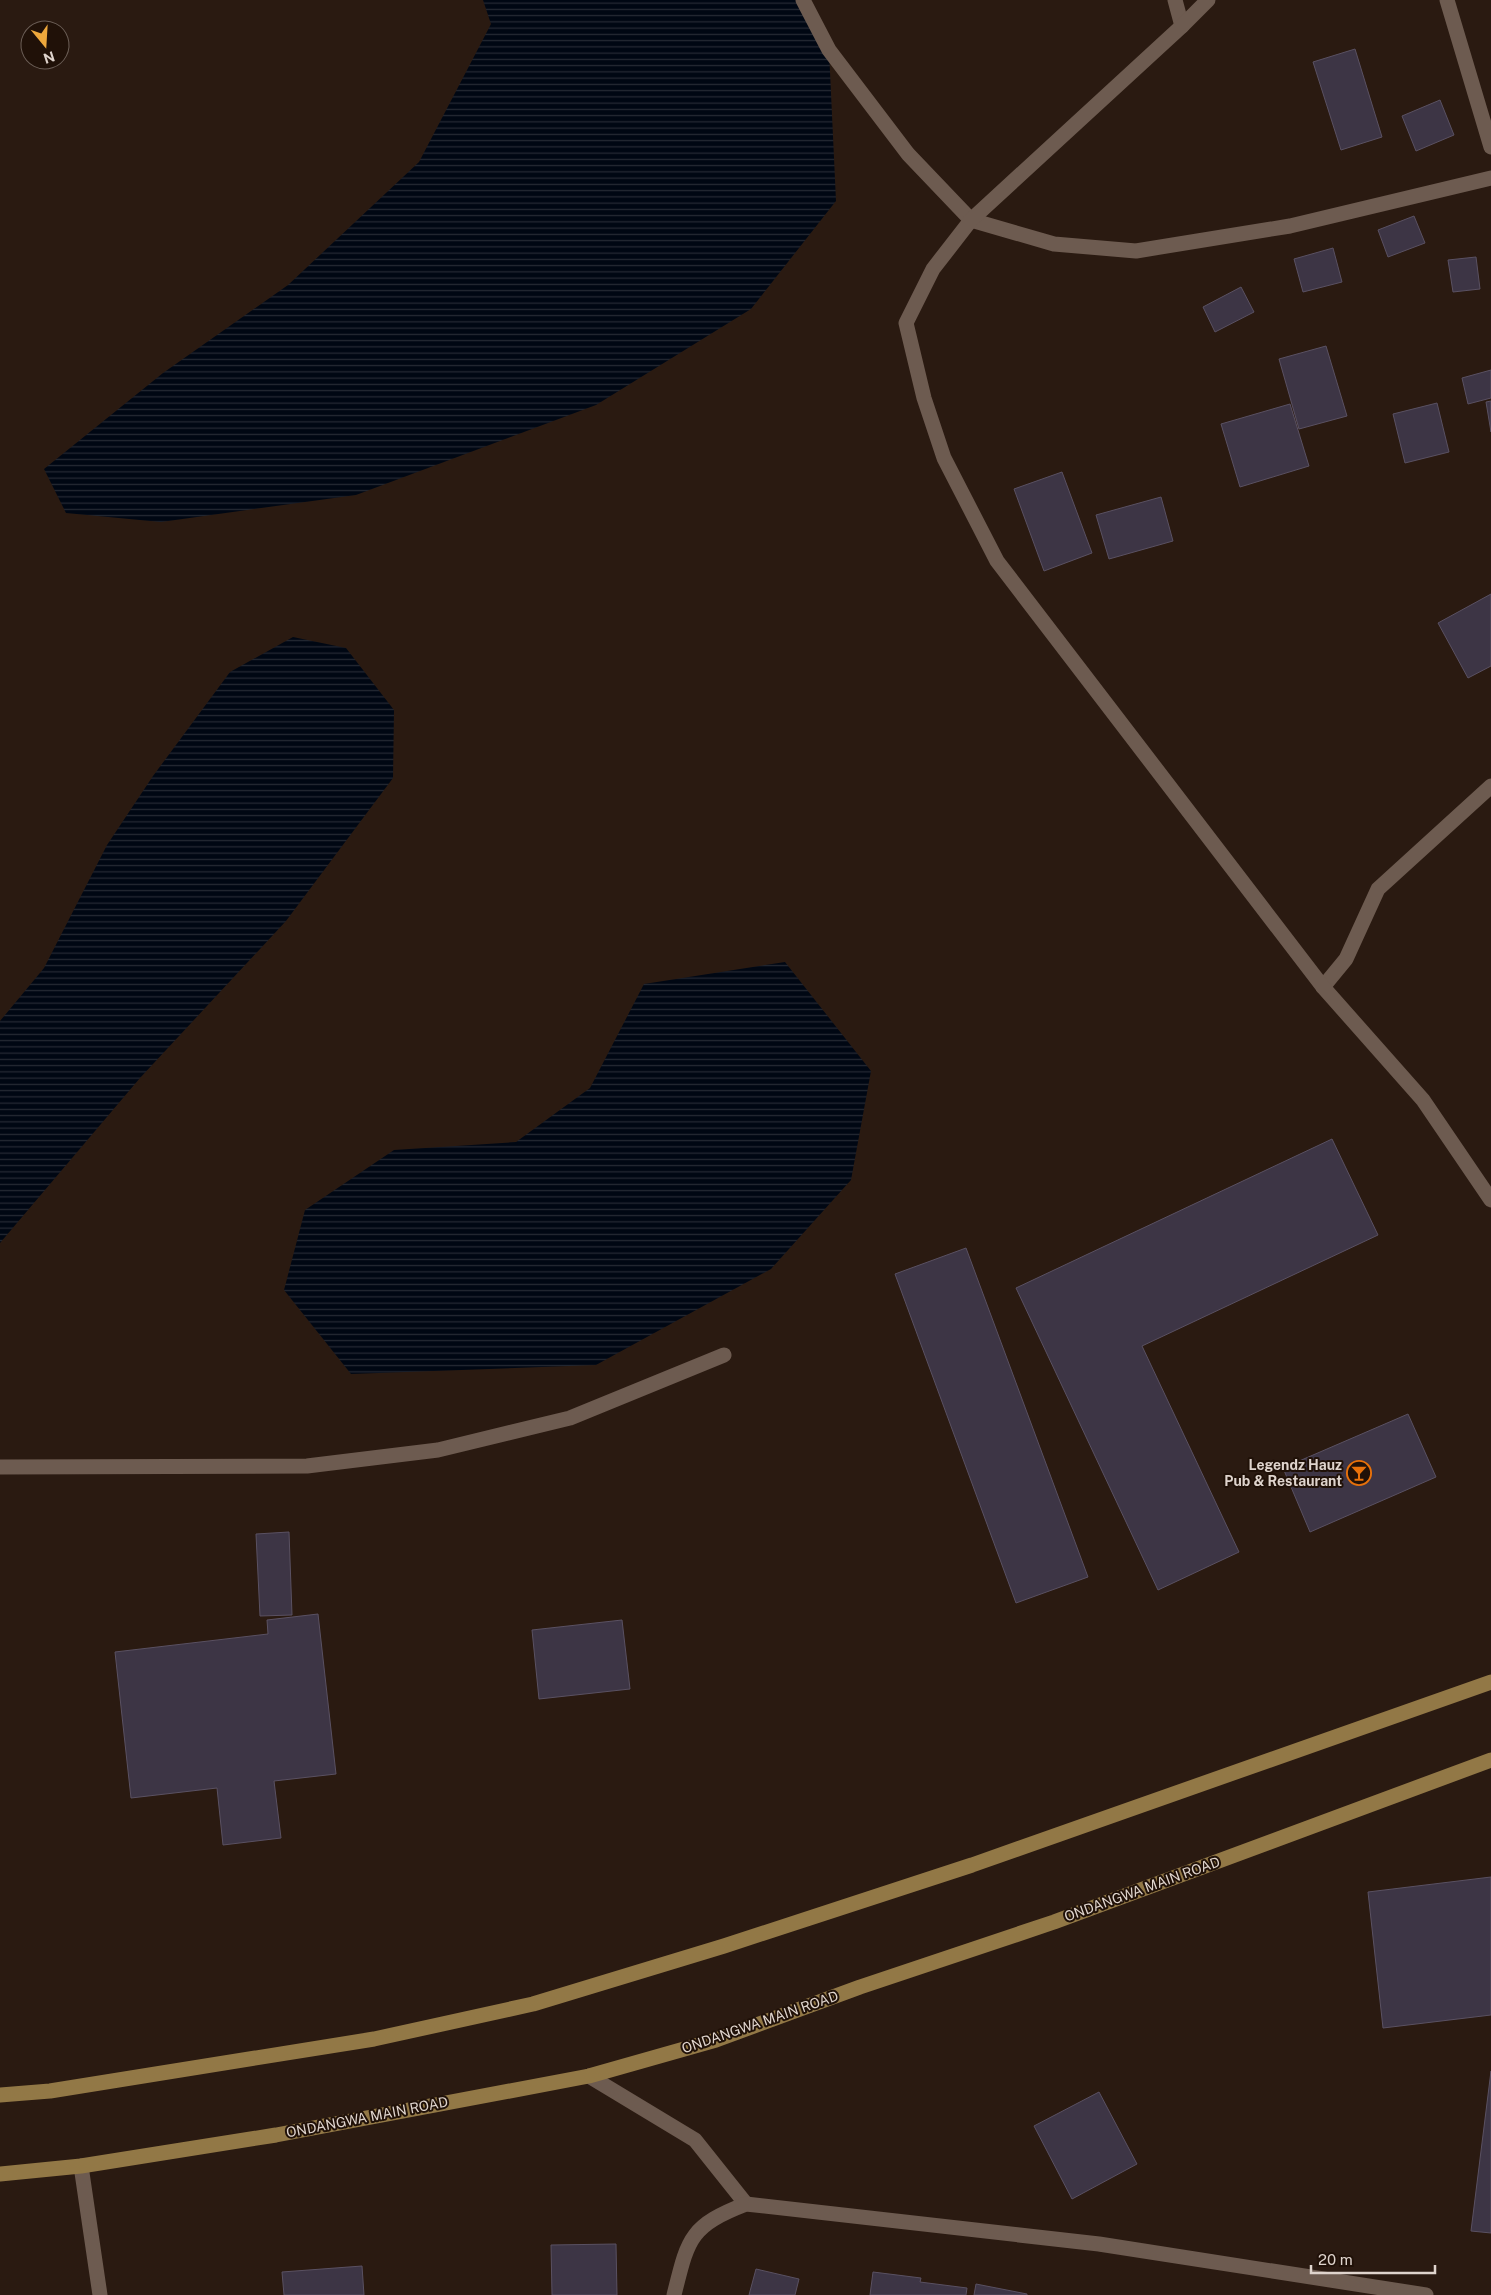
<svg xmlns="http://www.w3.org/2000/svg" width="1491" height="2295" font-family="'Public Sans',sans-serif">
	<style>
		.water { fill: url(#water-rules) }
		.building { fill: #3d3545; stroke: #5a5162 }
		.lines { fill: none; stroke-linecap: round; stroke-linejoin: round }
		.lane { stroke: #6d5b50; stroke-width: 15 }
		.street { stroke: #6d5b50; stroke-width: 15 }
		.primary { stroke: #927846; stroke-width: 15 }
		.labels { text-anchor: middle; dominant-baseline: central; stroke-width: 4; stroke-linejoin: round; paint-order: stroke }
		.poi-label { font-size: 14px; font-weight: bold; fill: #dfd4cd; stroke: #201108; text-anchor: end }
		.street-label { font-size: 14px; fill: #dfd4cd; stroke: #201108 }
	</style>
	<defs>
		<pattern id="water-rules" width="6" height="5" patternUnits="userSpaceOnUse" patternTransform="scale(1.25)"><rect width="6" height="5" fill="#000713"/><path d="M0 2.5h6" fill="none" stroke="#252a34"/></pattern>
	</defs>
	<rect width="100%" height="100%" fill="#2a1a11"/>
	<g class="water">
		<polygon points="483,0 803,0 829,50 836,201 751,309 596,405 356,495 161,522 66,513 44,469 163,373 288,285 419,162 491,24"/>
		<polygon points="293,637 346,648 394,710 393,778 286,921 140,1078 0,1243 0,1021 44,968 107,845 153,776 230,672"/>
		<polygon points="785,962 871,1071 851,1180 771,1269 596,1365 351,1374 284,1290 305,1210 394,1150 516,1142 590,1088 644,984"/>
	</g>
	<g class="building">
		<polygon points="1355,49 1382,137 1341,150 1313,62"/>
		<polygon points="1440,100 1454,135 1416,151 1402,116"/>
		<polygon points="1414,216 1425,243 1388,257 1378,230"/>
		<polygon points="1333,248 1342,282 1303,292 1294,259"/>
		<polygon points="1476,257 1480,289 1453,292 1448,260"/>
		<polygon points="1241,287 1254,312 1215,332 1203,307"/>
		<polygon points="1326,346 1347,416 1299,429 1279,359"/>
		<polygon points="1491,370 1491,398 1468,404 1462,378"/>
		<polygon points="1491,401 1491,432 1486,402"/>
		<polygon points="1437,403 1449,452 1405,463 1393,414"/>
		<polygon points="1290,404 1309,466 1240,487 1221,424"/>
		<polygon points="1062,472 1092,553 1044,571 1014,489"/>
		<polygon points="1161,497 1173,541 1109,559 1096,515"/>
		<polygon points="1491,594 1491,666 1468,678 1438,623"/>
		<polygon points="1332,1139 1378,1235 1142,1346 1239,1552 1158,1590 1016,1288"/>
		<polygon points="966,1248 1088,1577 1016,1603 895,1274"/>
		<polygon points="1408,1414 1436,1477 1310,1532 1283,1468"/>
		<polygon points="289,1532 292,1615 260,1616 256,1534"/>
		<polygon points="318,1614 336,1774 274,1781 281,1838 223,1845 217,1788 131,1798 115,1652 268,1634 267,1620"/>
		<polygon points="622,1620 630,1689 539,1699 532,1630"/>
		<polygon points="1491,1877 1491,2015 1383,2028 1368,1892"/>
		<polygon points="1491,2071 1491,2233 1471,2231"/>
		<polygon points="1099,2092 1137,2164 1072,2199 1034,2126"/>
		<polygon points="616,2244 617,2295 552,2295 551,2245"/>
		<polygon points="362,2266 364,2295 284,2295 282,2272"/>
		<polygon points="756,2269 799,2279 795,2295 749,2295"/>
		<polygon points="873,2272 921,2278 920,2282 967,2288 966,2295 870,2295"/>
		<polygon points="976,2284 1027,2294 1027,2295 974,2295"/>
	</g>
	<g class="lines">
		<g class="lane">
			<polyline points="803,0 829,50 908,154 971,220 1054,244 1136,251 1290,226 1491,178"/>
			<polyline points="1447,0 1491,147"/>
			<polyline points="1323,987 1346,959 1378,889 1491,786"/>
			<polyline points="0,1467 307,1466 438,1450 570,1418 724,1355"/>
			<polyline points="589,2076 695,2140 746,2204"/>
			<polyline points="81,2166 100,2295"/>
		</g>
		<g class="street">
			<polyline points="1175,0 1182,26"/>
			<polyline points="1208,0 1182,26 971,220 933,269 906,323 924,398 944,458 997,561 1323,987 1423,1100 1491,1200"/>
			<path d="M674,2295C688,2239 689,2226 746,2204L1099,2244L1426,2295"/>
		</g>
		<g class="primary">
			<polyline points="0,2095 50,2091 374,2039 533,2004 724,1946 972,1865 1491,1682"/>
			<polyline points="0,2174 81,2166 276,2135 589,2076 716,2040 860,1987 1054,1922 1491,1760"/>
		</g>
	</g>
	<defs>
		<symbol id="bar-ring" viewBox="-11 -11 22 22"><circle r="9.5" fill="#201108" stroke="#e8710a" stroke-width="1.5"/><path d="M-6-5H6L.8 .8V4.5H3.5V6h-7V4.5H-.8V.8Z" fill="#e8710a"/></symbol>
	</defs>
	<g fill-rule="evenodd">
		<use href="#bar-ring" x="1345" y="1459" width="28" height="28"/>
	</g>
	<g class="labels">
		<g class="poi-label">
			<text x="1342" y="1465">Legendz Hauz<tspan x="1342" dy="16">Pub &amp; Restaurant</tspan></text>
		</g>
		<g class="street-label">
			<text transform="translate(1142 1889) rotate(-20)">ONDANGWA MAIN ROAD</text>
			<text transform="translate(760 2022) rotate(-19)">ONDANGWA MAIN ROAD</text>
			<text transform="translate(367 2117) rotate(-11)">ONDANGWA MAIN ROAD</text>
		</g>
	</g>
	<g transform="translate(45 45) rotate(162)"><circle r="24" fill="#201108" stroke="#6c5f57"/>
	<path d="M0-4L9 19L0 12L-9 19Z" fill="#eea83c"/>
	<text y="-8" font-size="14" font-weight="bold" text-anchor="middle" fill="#dfd4cd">N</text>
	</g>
	<path d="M1311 2265v8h124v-8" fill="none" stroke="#dfd4cd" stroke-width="2.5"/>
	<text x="1318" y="2265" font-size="15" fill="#dfd4cd" stroke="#201108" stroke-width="4" paint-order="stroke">20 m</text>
</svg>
